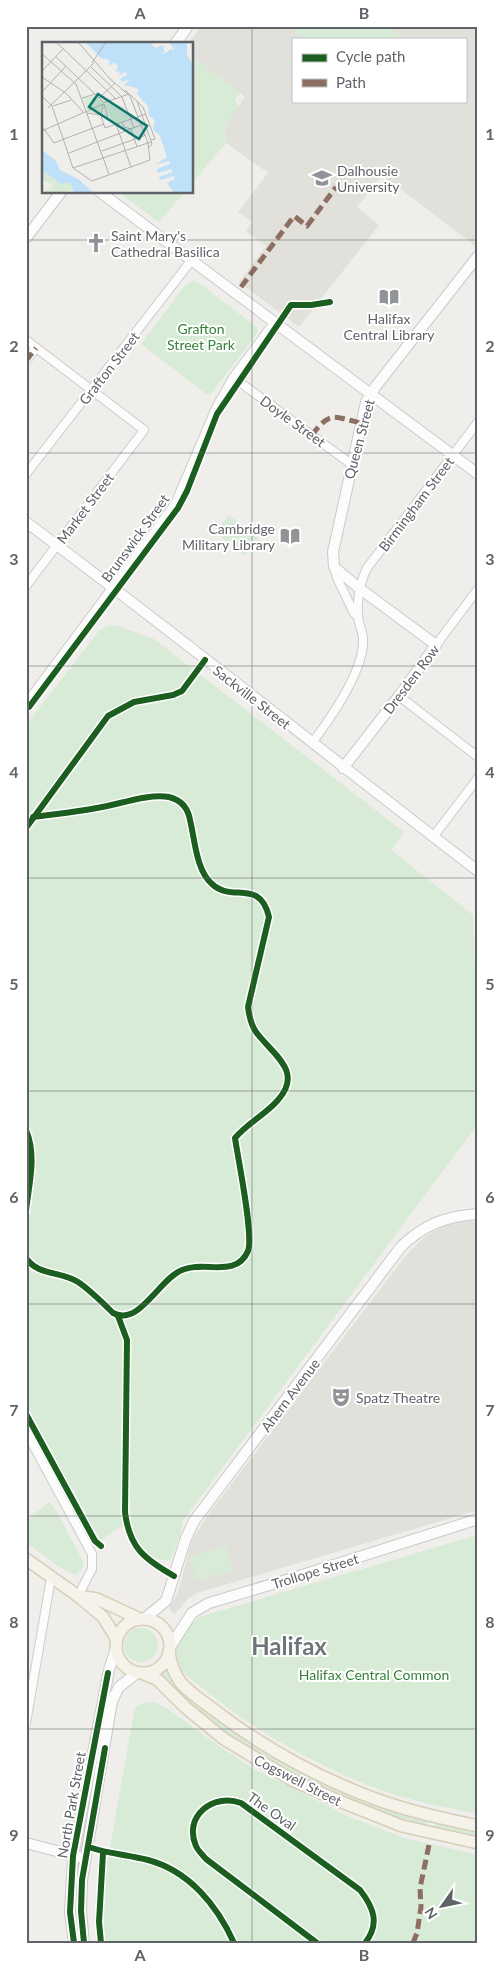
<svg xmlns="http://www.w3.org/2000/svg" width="504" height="1969" font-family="Lato,sans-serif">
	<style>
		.education { fill: #e2e0da; fill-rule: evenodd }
		.green { fill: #d8ebd6 }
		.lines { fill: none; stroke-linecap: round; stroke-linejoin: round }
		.street-casing { stroke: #cbcccc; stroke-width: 10 }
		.secondary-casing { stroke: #cacacb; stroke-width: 12 }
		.primary-casing { stroke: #d7ceb8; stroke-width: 14 }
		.street { stroke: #fdfcfc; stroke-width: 8 }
		.secondary { stroke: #fdfcfc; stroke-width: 10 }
		.primary { stroke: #f4f2e9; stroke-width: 11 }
		.quiet { stroke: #8d6e63; stroke-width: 5; stroke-dasharray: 10 5; stroke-linecap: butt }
		.cycleway-casing { stroke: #fff; stroke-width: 9 }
		.cycleway { stroke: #1b5e20; stroke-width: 6 }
		.grid { fill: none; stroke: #5f6368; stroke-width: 1; stroke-opacity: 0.55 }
		.labels { text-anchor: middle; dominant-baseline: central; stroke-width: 4; stroke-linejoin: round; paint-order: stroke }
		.poi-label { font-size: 14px; fill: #5f6368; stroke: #fff; text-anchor: start }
		.park-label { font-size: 14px; fill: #348238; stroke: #fff }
		.street-label { font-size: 14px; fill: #5f6368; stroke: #fff }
		.town-label { font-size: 24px; font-weight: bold; fill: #70757a; stroke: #fff }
		.inset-river { fill: none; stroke: #bfe0f9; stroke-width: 2.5 }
		.inset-road { fill: none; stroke: #b1b2b2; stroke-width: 1 }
		.view { fill: #0f766e; fill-opacity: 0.15; stroke: #0f766e; stroke-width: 2.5 }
		.inset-edge { fill: none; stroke: #5f6368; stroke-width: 2.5 }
		.neatline { fill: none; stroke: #5f6368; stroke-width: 2 }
		.grid-label { font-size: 16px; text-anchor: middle; font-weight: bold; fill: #5f6368 }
	</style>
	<rect width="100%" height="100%" fill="#efeeea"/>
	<g class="education">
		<path d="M201,26H475L478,28V240L474,245L382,175L357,207L379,225L299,327L239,282L266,246L246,231L252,222L238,212L268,173L226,143L225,125L245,97L193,57L192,44H188ZM293,39H465V101H293Z"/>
		<polygon points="466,1221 478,1221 478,1510 197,1593 188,1599 174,1615 169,1609 178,1592 192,1540 207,1516 408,1253 422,1239 434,1231 448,1225"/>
	</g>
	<g class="green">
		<polygon points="293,26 387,26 403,39 305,39 291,28"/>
		<polygon points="193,57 240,93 235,100 238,108 225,125 226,143 193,182"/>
		<polygon points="119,193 184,193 159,222"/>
		<polygon points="194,281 199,283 258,328 257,334 209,396 141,344 183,288 189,283"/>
		<polygon points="229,515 259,539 245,556 215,532"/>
		<path d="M115,625L154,639L404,832L391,850L473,915L478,1055V1124L183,1521L181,1532L171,1560C150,1564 138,1542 130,1527H119L100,1541L93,1540L26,1409V725L99,631L107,626Z"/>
		<polygon points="49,1502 54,1507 84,1563 81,1570 75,1575 58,1566 26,1542 26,1521"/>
		<path d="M478,1535V1814C445,1807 410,1801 378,1789C316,1765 255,1731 204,1689C195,1682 184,1676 179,1665C171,1647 185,1626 199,1617Z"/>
		<polygon points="226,1546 233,1571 196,1581 189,1557"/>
		<circle cx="141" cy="1645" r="17"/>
		<polygon points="168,1668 175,1682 185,1696 249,1743 327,1784 367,1802 427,1821 427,1825 425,1827 402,1822 300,1779 213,1728 157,1675 159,1672"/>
		<polygon points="145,1702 156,1703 168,1709 209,1739 252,1768 350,1817 404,1838 478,1855 478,1943 96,1943 99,1910 134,1712 137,1706"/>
		<polygon points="437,1823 478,1831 478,1838 436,1829 434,1826"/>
	</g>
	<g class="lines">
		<defs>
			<g id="street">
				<polyline points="26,340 144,430 26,586"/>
				<polyline points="26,361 36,348"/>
				<polyline points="234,378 351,464"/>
				<polyline points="26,474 191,261"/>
				<polyline points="334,567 337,578 354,613 358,616"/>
				<polyline points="436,645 478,589"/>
				<polyline points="399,696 478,757"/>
				<path d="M312,743C330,719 364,671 363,640C363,632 359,625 358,617C357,599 359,585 367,568L478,422"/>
				<polyline points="433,837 478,778"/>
				<polyline points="26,1432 92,1554 92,1569 78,1596"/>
				<polyline points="26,1723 51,1578"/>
			</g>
			<g id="secondary">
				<polyline points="175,44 188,26"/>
				<polyline points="100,192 478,474"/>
				<polyline points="26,238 61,192"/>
				<path d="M26,522C179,636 327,755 478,871"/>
				<polyline points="26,705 176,504 217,408 234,378 275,323"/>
				<polyline points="343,768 399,696 436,645 359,588 334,567 333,552 366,402 376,386 478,256"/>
				<path d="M144,1619L166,1601L186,1538L194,1521L400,1248C422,1225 446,1216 478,1214"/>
				<polyline points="170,1647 192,1613 209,1603 293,1578 478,1519"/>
				<polyline points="26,1843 79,1857"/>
				<polyline points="74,1943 70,1912 73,1856 109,1670 116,1648"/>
				<polyline points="84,1943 81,1911 82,1880 112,1701 119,1687 137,1673"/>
			</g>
			<g id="primary">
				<polyline points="26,1559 78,1596 103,1617 116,1638"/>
				<polyline points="78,1596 97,1599 140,1619"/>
				<circle cx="143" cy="1646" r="27"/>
				<path d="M169,1651C170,1663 174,1673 181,1683C190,1693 202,1701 213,1709C264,1749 331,1785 393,1805C421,1814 449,1820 478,1826"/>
				<polyline points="142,1673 158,1680 185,1707 224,1739 292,1780 339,1801 402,1826 478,1843"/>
			</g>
		</defs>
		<use href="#street" class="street-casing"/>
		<use href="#secondary" class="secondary-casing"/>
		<use href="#primary" class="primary-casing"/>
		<use href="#street" class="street"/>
		<use href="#secondary" class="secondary"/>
		<use href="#primary" class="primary"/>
		<g class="quiet">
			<polyline points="241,287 294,216 307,226 336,187"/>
			<polyline points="26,361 36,348"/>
			<path d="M312,435C331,410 333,417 361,423"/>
			<polyline points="413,1943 417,1933 421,1907 420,1888 429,1845"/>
		</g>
		<defs>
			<g id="cycleway">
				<polyline points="26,708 29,707 178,508 187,491 217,414 291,305 311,305 330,302"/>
				<polyline points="26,828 108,716 134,702 173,695 182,691 205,660"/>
				<path d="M26,1130C37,1156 29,1183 26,1211"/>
				<path d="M26,1258C38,1276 61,1271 78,1282C90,1290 102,1302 113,1313C139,1327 159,1279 182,1270C204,1260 236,1279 248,1251C254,1235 238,1159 235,1138C248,1123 266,1114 278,1100C304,1071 272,1054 256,1032C251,1025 249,1015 248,1007L269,917C260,878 232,903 212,884C196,870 195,840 190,820C188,808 181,800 169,797C148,793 118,805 97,808C76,812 55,814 33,817"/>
				<path d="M118,1316L127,1340L125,1512C129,1547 144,1559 174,1576"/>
				<polyline points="26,1414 95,1541 101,1546"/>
				<path d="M92,1848C110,1854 129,1855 148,1860C189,1871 217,1905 234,1943"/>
				<polyline points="74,1943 70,1912 73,1856 108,1673"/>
				<polyline points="84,1943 81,1911 82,1880 105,1748"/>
				<polyline points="101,1943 99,1922 103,1853"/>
				<path d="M317,1943L206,1859C203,1855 198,1851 196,1846C183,1816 213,1793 241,1803L360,1890C374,1908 380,1924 365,1943"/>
			</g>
		</defs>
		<use href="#cycleway" class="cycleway-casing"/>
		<use href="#cycleway" class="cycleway"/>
	</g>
	<path class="grid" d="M252,26V1943M26,240H478M26,453H478M26,666H478M26,878H478M26,1091H478M26,1304H478M26,1516H478M26,1729H478"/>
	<defs>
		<symbol id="university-bare" viewBox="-9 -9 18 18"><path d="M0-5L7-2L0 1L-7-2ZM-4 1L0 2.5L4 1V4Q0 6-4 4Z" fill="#919496" stroke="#fff" stroke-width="2.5" paint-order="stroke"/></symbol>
		<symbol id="church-bare" viewBox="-9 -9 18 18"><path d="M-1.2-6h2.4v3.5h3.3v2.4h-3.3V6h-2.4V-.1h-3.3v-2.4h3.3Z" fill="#919496" stroke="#fff" stroke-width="2.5" paint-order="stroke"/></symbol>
		<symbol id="library-bare" viewBox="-9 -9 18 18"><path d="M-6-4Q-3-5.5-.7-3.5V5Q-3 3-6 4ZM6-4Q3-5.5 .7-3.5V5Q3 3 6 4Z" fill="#919496" stroke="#fff" stroke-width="2.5" paint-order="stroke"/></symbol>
		<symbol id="theatre-bare" viewBox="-9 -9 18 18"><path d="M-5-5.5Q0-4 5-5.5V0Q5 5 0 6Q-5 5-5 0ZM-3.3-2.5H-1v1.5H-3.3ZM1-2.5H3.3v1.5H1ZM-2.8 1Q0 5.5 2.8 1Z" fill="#919496" stroke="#fff" stroke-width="2.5" paint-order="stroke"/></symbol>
	</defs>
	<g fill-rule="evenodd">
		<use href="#university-bare" x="308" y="164" width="28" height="28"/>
		<use href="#church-bare" x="82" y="229" width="28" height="28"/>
		<use href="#library-bare" x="375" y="283" width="28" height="28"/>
		<use href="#library-bare" x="276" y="522" width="28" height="28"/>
		<use href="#theatre-bare" x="327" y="1383" width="28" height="28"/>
	</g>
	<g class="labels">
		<g class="poi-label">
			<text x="337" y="170">Dalhousie<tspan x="337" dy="16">University</tspan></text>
			<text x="111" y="235">Saint Mary's<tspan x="111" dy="16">Cathedral Basilica</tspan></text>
			<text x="389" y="318" text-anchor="middle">Halifax<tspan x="389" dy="16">Central Library</tspan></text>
			<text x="275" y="528" text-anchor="end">Cambridge<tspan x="275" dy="16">Military Library</tspan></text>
			<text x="356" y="1397">Spatz Theatre</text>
		</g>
		<g class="park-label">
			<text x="201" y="328">Grafton<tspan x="201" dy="16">Street Park</tspan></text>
			<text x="374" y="1674">Halifax Central Common</text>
		</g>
		<g class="street-label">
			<text transform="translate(109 368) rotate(-52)">Grafton Street</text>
			<text transform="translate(293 421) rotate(36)">Doyle Street</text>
			<text transform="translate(359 439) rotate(-75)">Queen Street</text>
			<text transform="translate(416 504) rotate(-53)">Birmingham Street</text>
			<text transform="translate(85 508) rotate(-53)">Market Street</text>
			<text transform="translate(135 538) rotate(-54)">Brunswick Street</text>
			<text transform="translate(411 679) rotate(-53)">Dresden Row</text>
			<text transform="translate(252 697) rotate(38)">Sackville Street</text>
			<text transform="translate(290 1395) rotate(-53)">Ahern Avenue</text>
			<text transform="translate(315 1571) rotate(-17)">Trollope Street</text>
			<text transform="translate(298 1780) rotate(27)">Cogswell Street</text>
			<text transform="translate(71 1805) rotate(-80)">North Park Street</text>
			<text transform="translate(272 1811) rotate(35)">The Oval</text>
		</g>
		<g class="town-label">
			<text x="289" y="1645">Halifax</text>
		</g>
	</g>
	<g transform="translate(42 42)">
		<rect width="151" height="151" fill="#efeeea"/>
		<path d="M50,54L60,60L58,72L46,70L41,56ZM66,60L82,65L87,77L74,81L69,78L63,63ZM0,128L16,136L21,143L23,140L29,142L31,148L24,151H0L11,143L0,138Z" fill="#d8ebd6"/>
		<path d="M43,0H108L113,6L121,3L123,11L118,9L122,12L129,7L133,9L127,0H145V13L152,26L151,151H132L125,141L133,137L132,134L118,138L117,135L131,130L129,127L116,131L115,127L128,122L127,119L113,123L125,115L118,94L111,87L113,79L107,73L106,64L95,52L97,47L82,43L89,37L80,40L78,37L85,33L84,30L75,34L80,29L74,30L76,24L72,20L68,24L67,18L59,16ZM0,108L14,119L18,128L36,137L52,151H32L29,142L24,140L21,143L0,128Z" fill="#bfe0f9"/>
		<path class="inset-river" d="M103,59L152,63M102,60L105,49L103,10L107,1"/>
		<path class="inset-road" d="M14,0L74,57M36,0L69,38M0,12L34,42L67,132M14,15L53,52M50,21L64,0M49,25L80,55L92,86M0,29L21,7M0,35L25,52L41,70M83,48L101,65L113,97L109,98M0,50L24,24M0,54L10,64L31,126L106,101L88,54L68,37M40,56L53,52L62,61M57,56L73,41M95,59L110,102L107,105M61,61L87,52M61,62L59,74L63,86L104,72M62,62L66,77M11,64L29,58M6,66L52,21M45,71L59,73L74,82L89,125M80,80L82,85L89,87L95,105M0,84L12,101L22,97M0,89L61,62M22,97L62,82M60,109L104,93M27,111L99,83M31,126L50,139L108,118L106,101L110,100"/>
		<path class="view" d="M56,52L105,84L97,97L47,65Z"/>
		<rect width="151" height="151" class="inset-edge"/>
	</g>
	<rect width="504" height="1969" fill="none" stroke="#ffffff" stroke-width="55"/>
	<rect x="292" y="38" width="175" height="65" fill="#ffffff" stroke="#bfc1c3"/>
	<rect x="302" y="54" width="25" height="8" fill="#1b5e20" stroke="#bfc1c3"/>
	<text x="336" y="62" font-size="15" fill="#5f6368">Cycle path</text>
	<rect x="302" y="79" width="25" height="8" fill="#8d6e63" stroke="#bfc1c3"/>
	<text x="336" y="88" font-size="15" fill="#5f6368">Path</text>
	<g transform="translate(442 1906) rotate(237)" stroke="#ffffff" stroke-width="4" paint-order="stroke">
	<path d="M0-4L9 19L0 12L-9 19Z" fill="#5f6368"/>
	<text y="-8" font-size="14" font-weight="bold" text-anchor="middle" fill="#5f6368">N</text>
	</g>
	<rect x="28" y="28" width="448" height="1914" class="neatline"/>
	<g class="grid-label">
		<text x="140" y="19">A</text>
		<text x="364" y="19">B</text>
		<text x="14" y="140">1</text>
		<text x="490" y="140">1</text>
		<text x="14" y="352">2</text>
		<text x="490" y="352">2</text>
		<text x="14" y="565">3</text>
		<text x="490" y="565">3</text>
		<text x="14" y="778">4</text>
		<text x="490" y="778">4</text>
		<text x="14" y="990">5</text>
		<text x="490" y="990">5</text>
		<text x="14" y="1203">6</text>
		<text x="490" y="1203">6</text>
		<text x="14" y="1416">7</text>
		<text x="490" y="1416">7</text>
		<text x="14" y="1628">8</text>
		<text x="490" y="1628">8</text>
		<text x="14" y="1841">9</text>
		<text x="490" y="1841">9</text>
		<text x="140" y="1961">A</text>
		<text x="364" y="1961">B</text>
	</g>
</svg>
